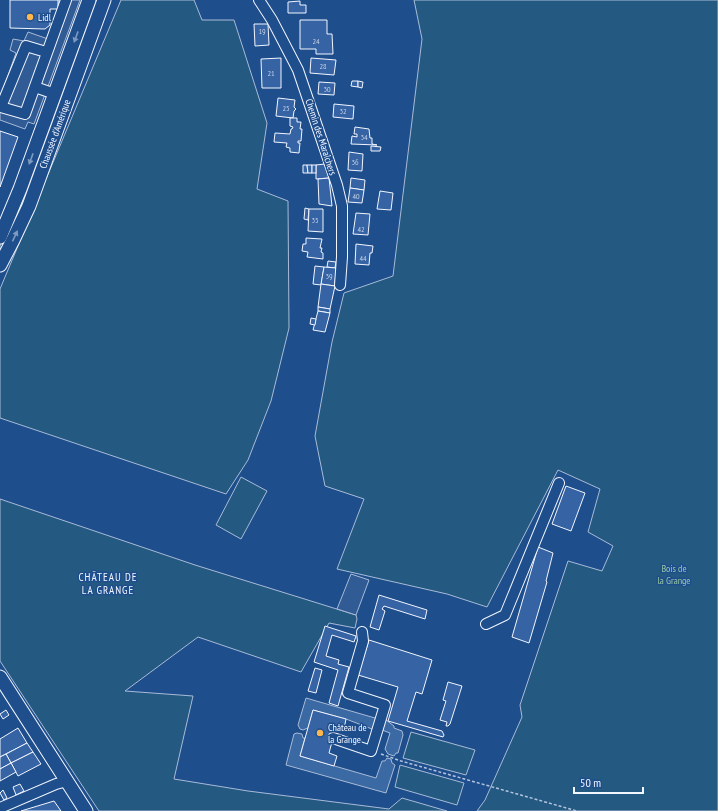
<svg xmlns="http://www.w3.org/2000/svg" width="718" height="811" font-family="'PT Sans Narrow',sans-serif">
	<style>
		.green { fill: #245a82; stroke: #a8bbd7 }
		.parking { fill: #305b95; stroke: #a8bbd7 }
		.water { fill: #3b69a3; stroke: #a8bbd7 }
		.building { fill: #3563a3; stroke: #f2f6ff }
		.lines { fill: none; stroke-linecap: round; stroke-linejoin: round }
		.minor-casing { stroke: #f2f6ff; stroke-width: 12 }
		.major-casing { stroke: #f2f6ff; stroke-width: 15 }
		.path { stroke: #b3c4dc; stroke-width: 1.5; stroke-dasharray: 3 2; stroke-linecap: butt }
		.minor { stroke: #1f4e8c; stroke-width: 10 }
		.major { stroke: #1f4e8c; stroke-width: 13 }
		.oneway { fill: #7e9ac0 }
		.poi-dot { fill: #ffb74d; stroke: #1f4e8c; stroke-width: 1.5 }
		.labels { text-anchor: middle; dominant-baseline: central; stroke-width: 3; stroke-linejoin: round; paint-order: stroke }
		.number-label { font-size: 8px; fill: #c3d1e8 }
		.poi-label { font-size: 10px; fill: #f2f6ff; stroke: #1f4e8c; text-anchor: start }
		.street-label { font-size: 10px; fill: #f2f6ff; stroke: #1f4e8c }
		.park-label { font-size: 10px; fill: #97c8a6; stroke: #1f4e8c }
		.neighbourhood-label { font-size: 11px; letter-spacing: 1px; fill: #f2f6ff; stroke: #1f4e8c }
	</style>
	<rect width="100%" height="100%" fill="#1f4e8c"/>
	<g class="green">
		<polygon points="94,0 99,0 18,218 0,255 0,246 14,217"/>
		<polygon points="121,0 194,0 202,20 234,20 267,123 257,189 288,201 289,328 271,401 248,460 226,494 0,418 0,289"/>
		<polygon points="414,0 718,0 718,811 477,811 485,800 522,717 520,705 568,561 602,571 613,546 588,532 600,489 558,470 487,607 447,594 337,569 364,499 325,486 315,436 332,342 344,293 393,276 422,39"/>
		<polygon points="241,477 267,491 241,539 216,525"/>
		<polygon points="0,499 195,565 356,615 357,619 355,628 329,623 301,672 198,637 125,691 193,696 174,779 248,791 389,809 402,798 447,811 99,811 0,661"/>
		<polygon points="411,732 475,750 466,775 403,758"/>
		<polygon points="400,765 464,783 457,805 395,787"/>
	</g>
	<g class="parking">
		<polygon points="58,0 80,0 34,124 28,122 25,129 0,120 0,98 16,53 10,50 13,39 24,41 28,32 48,39 58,9"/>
		<polygon points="351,574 369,580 356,615 337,609"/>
	</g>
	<g class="water">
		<polygon points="306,698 375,718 377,719 377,726 372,729 346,719 313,710 308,728 303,730 300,729 298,725"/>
		<polygon points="386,720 394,726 394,728 402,731 403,735 398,753 396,753 394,756 388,754 385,749 390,733 382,730 383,721"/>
		<polygon points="297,733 302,734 303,738 305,738 300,756 376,778 382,761 385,761 387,758 391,759 392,763 395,765 386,793 286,765 294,734"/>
	</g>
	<g class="building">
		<polygon points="10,0 58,0 58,9 50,9 50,25 45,29 10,28"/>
		<polygon points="300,1 300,5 306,5 306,13 288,13 288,2"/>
		<polygon points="300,20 327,20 327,34 332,34 333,54 316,54 316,49 300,49"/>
		<polygon points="254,24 268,24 269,45 255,46"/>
		<polygon points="281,58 281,88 262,88 261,59"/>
		<polygon points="311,58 336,60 334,75 310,73"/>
		<polygon points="352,81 358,81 358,87 351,86"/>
		<polygon points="358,81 363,82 362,88 358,87"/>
		<polygon points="319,82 335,83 334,95 318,94"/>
		<polygon points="278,98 295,100 294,107 296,109 294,111 293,118 276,116"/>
		<polygon points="334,104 354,106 353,119 333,117"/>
		<polygon points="290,118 297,118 297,122 301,122 300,129 302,129 301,141 298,141 298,143 300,143 299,153 290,152 290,148 286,147 287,143 274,142 275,133 290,134 291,129 292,129 293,127 290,126"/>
		<polygon points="355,127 369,129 370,138 372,138 372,144 377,145 351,144 352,136 357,137 357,134 354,134"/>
		<polygon points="0,131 18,137 0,187"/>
		<polygon points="371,146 381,147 380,151 371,151"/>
		<polygon points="349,152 363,154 362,171 348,170"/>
		<polygon points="325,164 329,178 316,179 316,165"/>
		<polygon points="303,165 307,165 308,173 303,173"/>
		<polygon points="307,165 312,165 312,173 308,173"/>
		<rect x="312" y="165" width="4" height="8"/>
		<polygon points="329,178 332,206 319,204 318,179"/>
		<polygon points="351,178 365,180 364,190 350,188"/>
		<polygon points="350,188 364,190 362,203 348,202"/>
		<polygon points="380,191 393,193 391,210 377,209"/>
		<polygon points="305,208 309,209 308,220 304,219"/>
		<polygon points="309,209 323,209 323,232 308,231"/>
		<polygon points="356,213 370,214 368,235 353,234"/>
		<polygon points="306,238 322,239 320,248 322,248 321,252 323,253 323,259 307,257 308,252 302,251 303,244 306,244"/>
		<polygon points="356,244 373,246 372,253 370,253 369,265 355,264"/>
		<polygon points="328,261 336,262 335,268 327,267"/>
		<polygon points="315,266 324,267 321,285 313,284"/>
		<polygon points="324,267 336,268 335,286 321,284"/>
		<polygon points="321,284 335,286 330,309 318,307"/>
		<polygon points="318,307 330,309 330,313 318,311"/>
		<polygon points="318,311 330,313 325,332 313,330"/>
		<polygon points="311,318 316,319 315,325 310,324"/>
		<polygon points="566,486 585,493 571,531 552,524"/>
		<polygon points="538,547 553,553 546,581 547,582 529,643 512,637"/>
		<polygon points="379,595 427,610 425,619 384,606 382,609 385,611 379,630 370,627"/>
		<polygon points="325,626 356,636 354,642 332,635 326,656 339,660 338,664 349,667 338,706 329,703 338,670 314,662"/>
		<polygon points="369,640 432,660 422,694 416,692 407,721 442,731 444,735 443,737 388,721 398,687 358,675"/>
		<polygon points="315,668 322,670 316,693 308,691"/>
		<polygon points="448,682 462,686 450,724 448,726 446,726 447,722 440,720 446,701 443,700"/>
		<polygon points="6,710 9,715 3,719 0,714"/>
		<polygon points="313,710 346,719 344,729 336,727 329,753 337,756 334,766 300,756"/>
		<polygon points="18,728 27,743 0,757 0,739"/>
		<polygon points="27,743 33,752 11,763 6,754"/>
		<polygon points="33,752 41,764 18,776 11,763"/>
		<polygon points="6,754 11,763 0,769 0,757"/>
		<polygon points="11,763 16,772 0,781 0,769"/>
		<polygon points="20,784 24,791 16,795 13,787"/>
		<polygon points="3,790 7,798 4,800 0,793"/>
		<polygon points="54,801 61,811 21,811"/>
	</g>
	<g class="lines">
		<defs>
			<g id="minor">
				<polyline points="259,0 272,20 298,70 337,185 342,206 342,257 340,285"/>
				<polyline points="46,52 26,46 1,107 25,114 66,0"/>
				<polyline points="35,87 55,94"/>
				<polyline points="486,624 505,615 559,483"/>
				<polyline points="333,738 371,751 385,705 348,693 363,641 362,632"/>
				<polyline points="0,808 56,784 67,781"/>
			</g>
			<g id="major">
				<polyline points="0,237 20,189 89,0"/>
				<polyline points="0,265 13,240 29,206 104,0"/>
				<polyline points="0,677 86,811"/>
			</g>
		</defs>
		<use href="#minor" class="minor-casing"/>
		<use href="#major" class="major-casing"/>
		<polyline class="path" points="381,754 401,761 577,811"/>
		<use href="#minor" class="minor"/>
		<use href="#major" class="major"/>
	</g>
	<defs><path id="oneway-solid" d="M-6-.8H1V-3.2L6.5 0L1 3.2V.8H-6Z"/></defs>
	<g class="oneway">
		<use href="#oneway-solid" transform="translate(76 37) rotate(110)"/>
		<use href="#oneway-solid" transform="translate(31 159) rotate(110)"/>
		<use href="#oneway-solid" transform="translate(15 236) rotate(-65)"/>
	</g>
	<g class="poi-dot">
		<circle cx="30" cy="17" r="4"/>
		<circle cx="320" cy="733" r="4"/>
	</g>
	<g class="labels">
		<g class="number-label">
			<text x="262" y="31">19</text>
			<text x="316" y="41">24</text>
			<text x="323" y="66">28</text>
			<text x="271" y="73">21</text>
			<text x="327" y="89">30</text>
			<text x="286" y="108">25</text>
			<text x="343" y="111">32</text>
			<text x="364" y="137">34</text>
			<text x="355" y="162">36</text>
			<text x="356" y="196">40</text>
			<text x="315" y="220">35</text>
			<text x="361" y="229">42</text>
			<text x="363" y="258">44</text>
			<text x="329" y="276">39</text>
		</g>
		<g class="poi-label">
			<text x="38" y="17">Lidl</text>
			<text x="328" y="727">Château de<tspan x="328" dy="12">la Grange</tspan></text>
		</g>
		<g class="street-label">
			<text transform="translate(55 134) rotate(-70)">Chaussée d'Amérique</text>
			<text transform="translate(321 137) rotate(72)">Chemin des Maraîchers</text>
		</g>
		<g class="park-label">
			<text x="674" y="568">Bois de<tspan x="674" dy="12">la Grange</tspan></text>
		</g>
		<g class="neighbourhood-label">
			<text x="108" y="577">CHÂTEAU DE<tspan x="108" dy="13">LA GRANGE</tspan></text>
		</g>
	</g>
	<path d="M574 787v6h69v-6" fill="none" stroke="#f2f6ff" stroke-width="2"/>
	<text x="580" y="787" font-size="12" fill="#f2f6ff" stroke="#1f4e8c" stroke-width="3" paint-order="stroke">50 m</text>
</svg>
